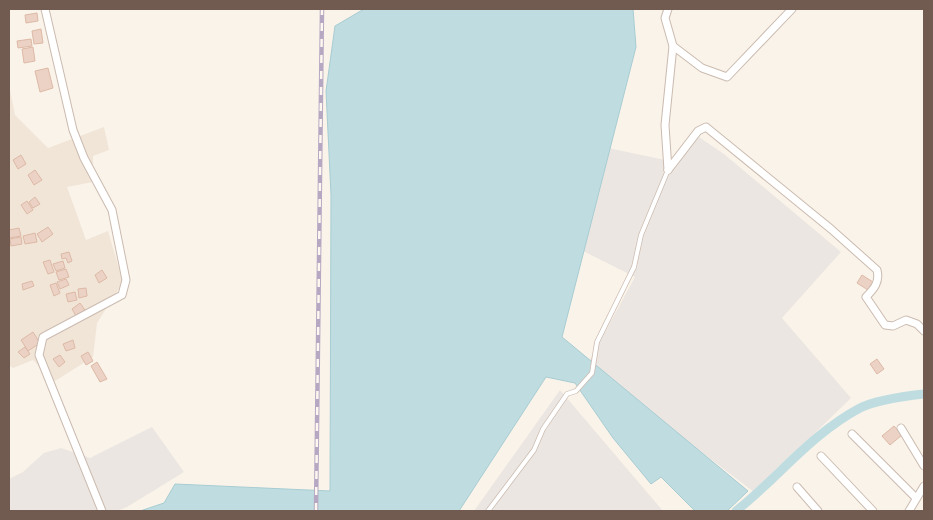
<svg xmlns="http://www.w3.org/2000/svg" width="933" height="520" font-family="'Fira Sans Condensed',sans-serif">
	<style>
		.residential { fill: #f1e5d8 }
		.industrial { fill: #ebe6e1 }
		.water { fill: #bfdde1; stroke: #a7ccd2 }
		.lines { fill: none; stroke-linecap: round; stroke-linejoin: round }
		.canal { stroke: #bfdde1; stroke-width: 9 }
		.building { fill: #ecd2c4; stroke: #ddb9a6 }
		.lane-casing { stroke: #cbbbb0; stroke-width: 5.5 }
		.street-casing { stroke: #cbbbb0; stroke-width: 9 }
		.lane { stroke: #fff; stroke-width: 4 }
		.street { stroke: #fff; stroke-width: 7 }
		.rail-casing { stroke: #b6a8c3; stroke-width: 4.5 }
		.rail { stroke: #fdf7ef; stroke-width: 2.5; stroke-dasharray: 8; stroke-linecap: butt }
	</style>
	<rect width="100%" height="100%" fill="#faf3e9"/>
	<polygon class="residential" points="9,85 15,115 48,148 104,127 109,150 93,156 93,182 67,187 86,240 108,231 123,282 97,323 93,357 55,381 33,360 13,368 9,365"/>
	<g class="industrial">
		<polygon points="696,135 724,154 841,252 782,318 851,398 754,492 587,365 635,277 583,251 608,148 670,161"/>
		<polygon points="560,390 663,511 474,511"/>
		<polygon points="152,427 184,472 127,507 117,511 9,511 9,479 23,472 44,453 61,448 90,458"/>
	</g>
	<polygon class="water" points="364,9 633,9 636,47 562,337 748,491 727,511 695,511 661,477 651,484 613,438 575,383 546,377 459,511 140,511 164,503 175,484 330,491 331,195 326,91 335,26"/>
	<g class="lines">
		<path class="canal" d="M736,511C779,477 811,434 860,408C876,400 906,396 924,394"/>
	</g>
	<g class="building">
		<polygon points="37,13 38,21 26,23 25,15"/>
		<polygon points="41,29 43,43 34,44 32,31"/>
		<polygon points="31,39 32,46 18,48 17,41"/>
		<polygon points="33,47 35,61 24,63 22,49"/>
		<polygon points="48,68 53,88 40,92 35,71"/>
		<polygon points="21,155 26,164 18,169 13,160"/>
		<polygon points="35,170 42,180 34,185 28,175"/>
		<polygon points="35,197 40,204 33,208 29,202"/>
		<polygon points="27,201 33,210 27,214 21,205"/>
		<polygon points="48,227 53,234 42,242 37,234"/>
		<polygon points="19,228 21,236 9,238 9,230"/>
		<polygon points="35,233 37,242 25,244 23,236"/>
		<polygon points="21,237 22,244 11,246 10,239"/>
		<polygon points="69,252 72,261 68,263 66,258 62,259 61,254"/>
		<polygon points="50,260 54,272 48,274 43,262"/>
		<polygon points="63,261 65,268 56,271 53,264"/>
		<polygon points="66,269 69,277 59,280 56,272"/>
		<polygon points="102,270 107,278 99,283 95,275"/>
		<polygon points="862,275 873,282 868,290 857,283"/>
		<polygon points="66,279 69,285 60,289 57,282"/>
		<polygon points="32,281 34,286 23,290 22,284"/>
		<polygon points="56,283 60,293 54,296 50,285"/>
		<polygon points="86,288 87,296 79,298 78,289"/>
		<polygon points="75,292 77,300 68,302 66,294"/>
		<polygon points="80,303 85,310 76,316 72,309"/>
		<polygon points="33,332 40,343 28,351 21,340"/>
		<polygon points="73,340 75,348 66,351 63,344"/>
		<polygon points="25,347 30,354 24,358 18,352"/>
		<polygon points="88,352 93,361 86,365 81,356"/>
		<polygon points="60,355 65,362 59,367 53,359"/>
		<polygon points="877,359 884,369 877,374 870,364"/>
		<polygon points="97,362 107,379 100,382 91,366"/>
		<polygon points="894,426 902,435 890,445 882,436"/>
	</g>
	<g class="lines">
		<defs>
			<polyline id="lane" points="488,511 534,450 543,429 567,394 576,391 592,373 597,342 634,267 641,235 668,170"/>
			<g id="street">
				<polyline points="45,9 73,130 84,158 112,210 126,280 122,295 43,337 39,355 102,511"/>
				<polyline points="668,9 665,18 673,46 665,125 668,170"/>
				<polyline points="673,46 702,68 727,77 792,9"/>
				<path d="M668,170L698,131L706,127L831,229L877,270C880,282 874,289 866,297L885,325L893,326L906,320L917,324L924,331"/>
				<polyline points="901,428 924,466"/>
				<polyline points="852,434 916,498"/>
				<polyline points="821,456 873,511"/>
				<polyline points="797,487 818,511"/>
				<polyline points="909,511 924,486"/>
			</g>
		</defs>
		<use href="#lane" class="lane-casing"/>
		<use href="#street" class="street-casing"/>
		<use href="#lane" class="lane"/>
		<use href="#street" class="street"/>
		<defs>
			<polyline id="rail" points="316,511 322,9"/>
		</defs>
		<use href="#rail" class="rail-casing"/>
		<use href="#rail" class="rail"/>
	</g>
	<rect width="933" height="520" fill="none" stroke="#715a50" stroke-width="20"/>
</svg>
